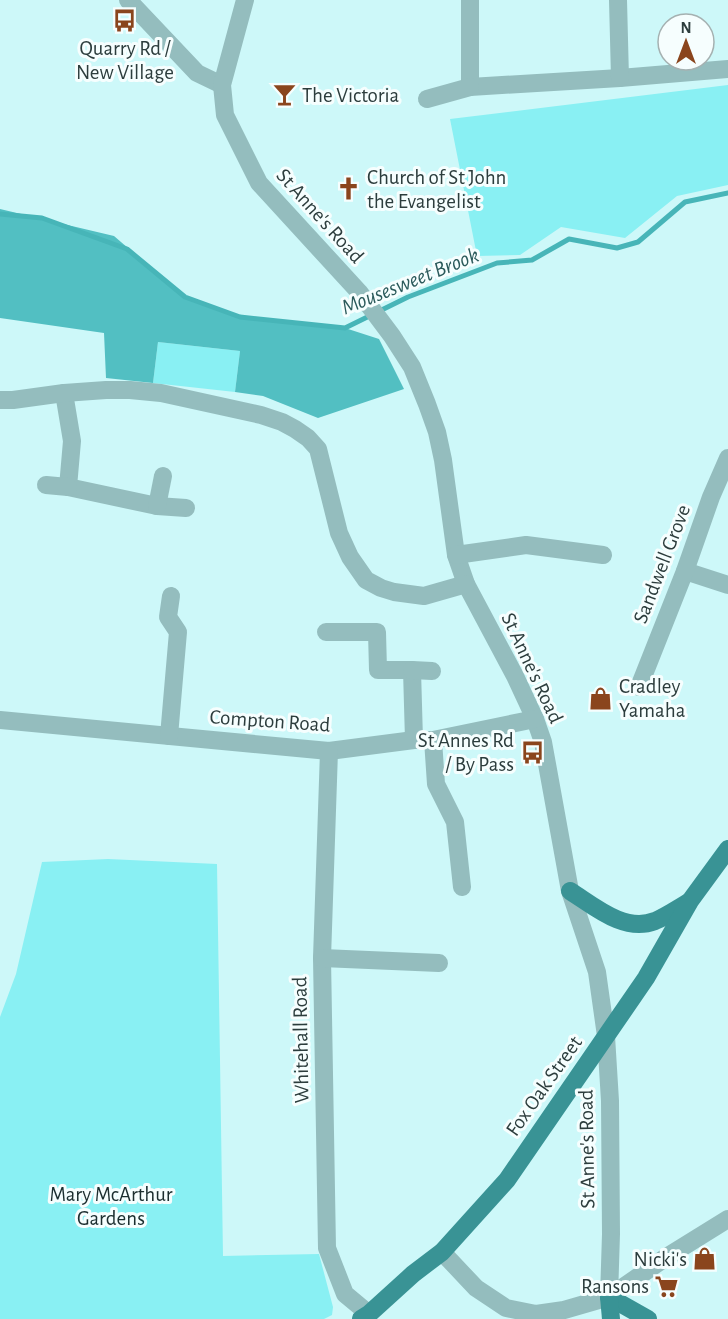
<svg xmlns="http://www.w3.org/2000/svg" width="728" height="1319" font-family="'Alegreya Sans',sans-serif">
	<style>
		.green { fill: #89f0f3 }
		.forest { fill: #52bfc2 }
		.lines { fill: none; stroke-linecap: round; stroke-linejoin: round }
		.stream { stroke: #47b5b8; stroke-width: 5 }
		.minor { stroke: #94bdbe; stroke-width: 18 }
		.major { stroke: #399395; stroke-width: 18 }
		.labels { text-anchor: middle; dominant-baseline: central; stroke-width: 6; stroke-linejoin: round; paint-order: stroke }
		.poi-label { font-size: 21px; fill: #2c3d3d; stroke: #f6fefe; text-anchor: start }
		.street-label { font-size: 21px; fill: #2c3d3d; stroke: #f6fefe }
		.park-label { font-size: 21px; fill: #1b2e2f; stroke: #f6fefe }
		.water-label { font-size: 22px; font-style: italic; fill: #2b5a5b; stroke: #f6fefe }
	</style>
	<rect width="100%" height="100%" fill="#cdf8f9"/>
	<g class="green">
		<polygon points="728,85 728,185 677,196 625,238 561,227 520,255 477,256 450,119"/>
		<polygon points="158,342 240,351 235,392 153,383"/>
		<polygon points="108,859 217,864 223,1256 319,1254 333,1307 332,1315 324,1319 0,1319 0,1017 16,974 42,862"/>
	</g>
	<polygon class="forest" points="0,209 114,236 185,297 240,317 345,328 379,339 404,389 318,418 263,396 235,392 240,351 158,342 153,383 106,378 104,333 0,318"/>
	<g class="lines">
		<polyline class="stream" points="0,214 42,218 127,249 185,297 240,317 345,328 408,297 497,263 532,260 569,239 617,248 638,242 685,202 728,193"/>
		<g class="minor">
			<polyline points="128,0 197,73 222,85"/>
			<polyline points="245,0 222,85 225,115 259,183 359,292 392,336 412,367 427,404 437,432 443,460 456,555 466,584 515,676 535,719 543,742 570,891 597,972 606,1036 610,1101 611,1234 609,1297"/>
			<polyline points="470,0 470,87 620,78 728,69"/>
			<polyline points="618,0 620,78"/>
			<polyline points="427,99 470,87"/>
			<polyline points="64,393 72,441 68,487 157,506 186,508"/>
			<polyline points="0,400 13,400 64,393 106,390 130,390 161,393 261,415 282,422 295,429 308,438 318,449 339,533 350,557 366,580 381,588 394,592 424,596 466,584"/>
			<polyline points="46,485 68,487"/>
			<polyline points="157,506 163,476"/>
			<polyline points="456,555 526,545 603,555"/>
			<polyline points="685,571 728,585"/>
			<polyline points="326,632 377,632 378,670 412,670 414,740"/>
			<polyline points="412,670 432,671"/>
			<polyline points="639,687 685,571 711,497 728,458"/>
			<polyline points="0,720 329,751 414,740 433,740 535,719"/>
			<polyline points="169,736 178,632 168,617 171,596"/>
			<polyline points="433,740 436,784 455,822 462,887"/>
			<polyline points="329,751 322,958 327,1248 345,1294 369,1314"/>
			<polyline points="322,958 439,963"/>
			<polyline points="442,1252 476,1288 506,1308 536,1314 564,1310 609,1297 665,1258 728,1219"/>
		</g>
		<g class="major">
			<path d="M570,891C594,906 624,933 655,921C667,916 678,908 689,902"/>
			<polyline points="609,1297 648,1319"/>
			<polyline points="609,1297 611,1319"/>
			<polyline points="361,1319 369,1314 413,1274 442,1252 507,1180 646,978 690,901 728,849"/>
		</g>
	</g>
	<defs>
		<symbol id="bus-bare" viewBox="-9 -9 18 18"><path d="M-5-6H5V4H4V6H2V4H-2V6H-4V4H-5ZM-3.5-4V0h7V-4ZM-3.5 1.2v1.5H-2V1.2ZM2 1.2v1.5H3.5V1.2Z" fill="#8a451d" stroke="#f6fefe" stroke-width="2.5" paint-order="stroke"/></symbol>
		<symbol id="bar-bare" viewBox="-9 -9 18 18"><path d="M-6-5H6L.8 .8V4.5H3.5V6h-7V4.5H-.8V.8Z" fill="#8a451d" stroke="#f6fefe" stroke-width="2.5" paint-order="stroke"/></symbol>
		<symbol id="church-bare" viewBox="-9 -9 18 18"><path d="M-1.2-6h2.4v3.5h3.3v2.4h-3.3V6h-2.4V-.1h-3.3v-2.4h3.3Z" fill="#8a451d" stroke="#f6fefe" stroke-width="2.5" paint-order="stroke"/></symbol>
		<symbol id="shop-bare" viewBox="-9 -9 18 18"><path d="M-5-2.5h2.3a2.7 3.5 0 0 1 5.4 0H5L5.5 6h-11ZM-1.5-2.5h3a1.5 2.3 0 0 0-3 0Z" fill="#8a451d" stroke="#f6fefe" stroke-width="2.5" paint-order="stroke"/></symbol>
		<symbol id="supermarket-bare" viewBox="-9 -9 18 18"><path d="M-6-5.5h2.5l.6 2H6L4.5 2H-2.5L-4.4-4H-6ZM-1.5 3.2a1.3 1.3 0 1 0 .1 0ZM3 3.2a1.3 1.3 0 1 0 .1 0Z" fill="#8a451d" stroke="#f6fefe" stroke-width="2.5" paint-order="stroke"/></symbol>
	</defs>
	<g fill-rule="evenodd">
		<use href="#bus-bare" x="108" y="4" width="33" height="33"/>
		<use href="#bar-bare" x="268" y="78" width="33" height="33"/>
		<use href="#church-bare" x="332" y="172" width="33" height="33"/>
		<use href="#shop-bare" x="584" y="682" width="33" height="33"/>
		<use href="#bus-bare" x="516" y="736" width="33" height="33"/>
		<use href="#shop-bare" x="688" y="1242" width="33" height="33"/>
		<use href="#supermarket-bare" x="650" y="1270" width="33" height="33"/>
	</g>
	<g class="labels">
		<g class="poi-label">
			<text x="125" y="48" text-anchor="middle">Quarry Rd /<tspan x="125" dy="24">New Village</tspan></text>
			<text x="302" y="95">The Victoria</text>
			<text x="367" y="177">Church of St John<tspan x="367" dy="24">the Evangelist</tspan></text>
			<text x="619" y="686">Cradley<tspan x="619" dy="24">Yamaha</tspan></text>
			<text x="514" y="740" text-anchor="end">St Annes Rd<tspan x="514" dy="24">/ By Pass</tspan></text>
			<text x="687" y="1259" text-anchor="end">Nicki's</text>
			<text x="649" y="1286" text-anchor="end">Ransons</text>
		</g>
		<g class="street-label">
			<text transform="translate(320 216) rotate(48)">St Anne's Road</text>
			<text transform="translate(662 564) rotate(-69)">Sandwell Grove</text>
			<text transform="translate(532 668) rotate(65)">St Anne's Road</text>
			<text transform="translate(270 721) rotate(4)">Compton Road</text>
			<text transform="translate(301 1040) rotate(-91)">Whitehall Road</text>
			<text transform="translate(544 1086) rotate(-55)">Fox Oak Street</text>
			<text transform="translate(587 1149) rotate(-91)">St Anne's Road</text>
		</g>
		<g class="park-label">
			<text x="111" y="1194">Mary McArthur<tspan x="111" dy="24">Gardens</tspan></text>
		</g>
		<g class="water-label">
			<text transform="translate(410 281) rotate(-22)">Mousesweet Brook</text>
		</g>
	</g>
	<g transform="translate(686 42)"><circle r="28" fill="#f6fefe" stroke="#a5b1b1" stroke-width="1.5"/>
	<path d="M0-4.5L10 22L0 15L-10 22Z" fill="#8a451d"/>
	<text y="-9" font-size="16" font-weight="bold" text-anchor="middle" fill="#2c3d3d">N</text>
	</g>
</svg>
